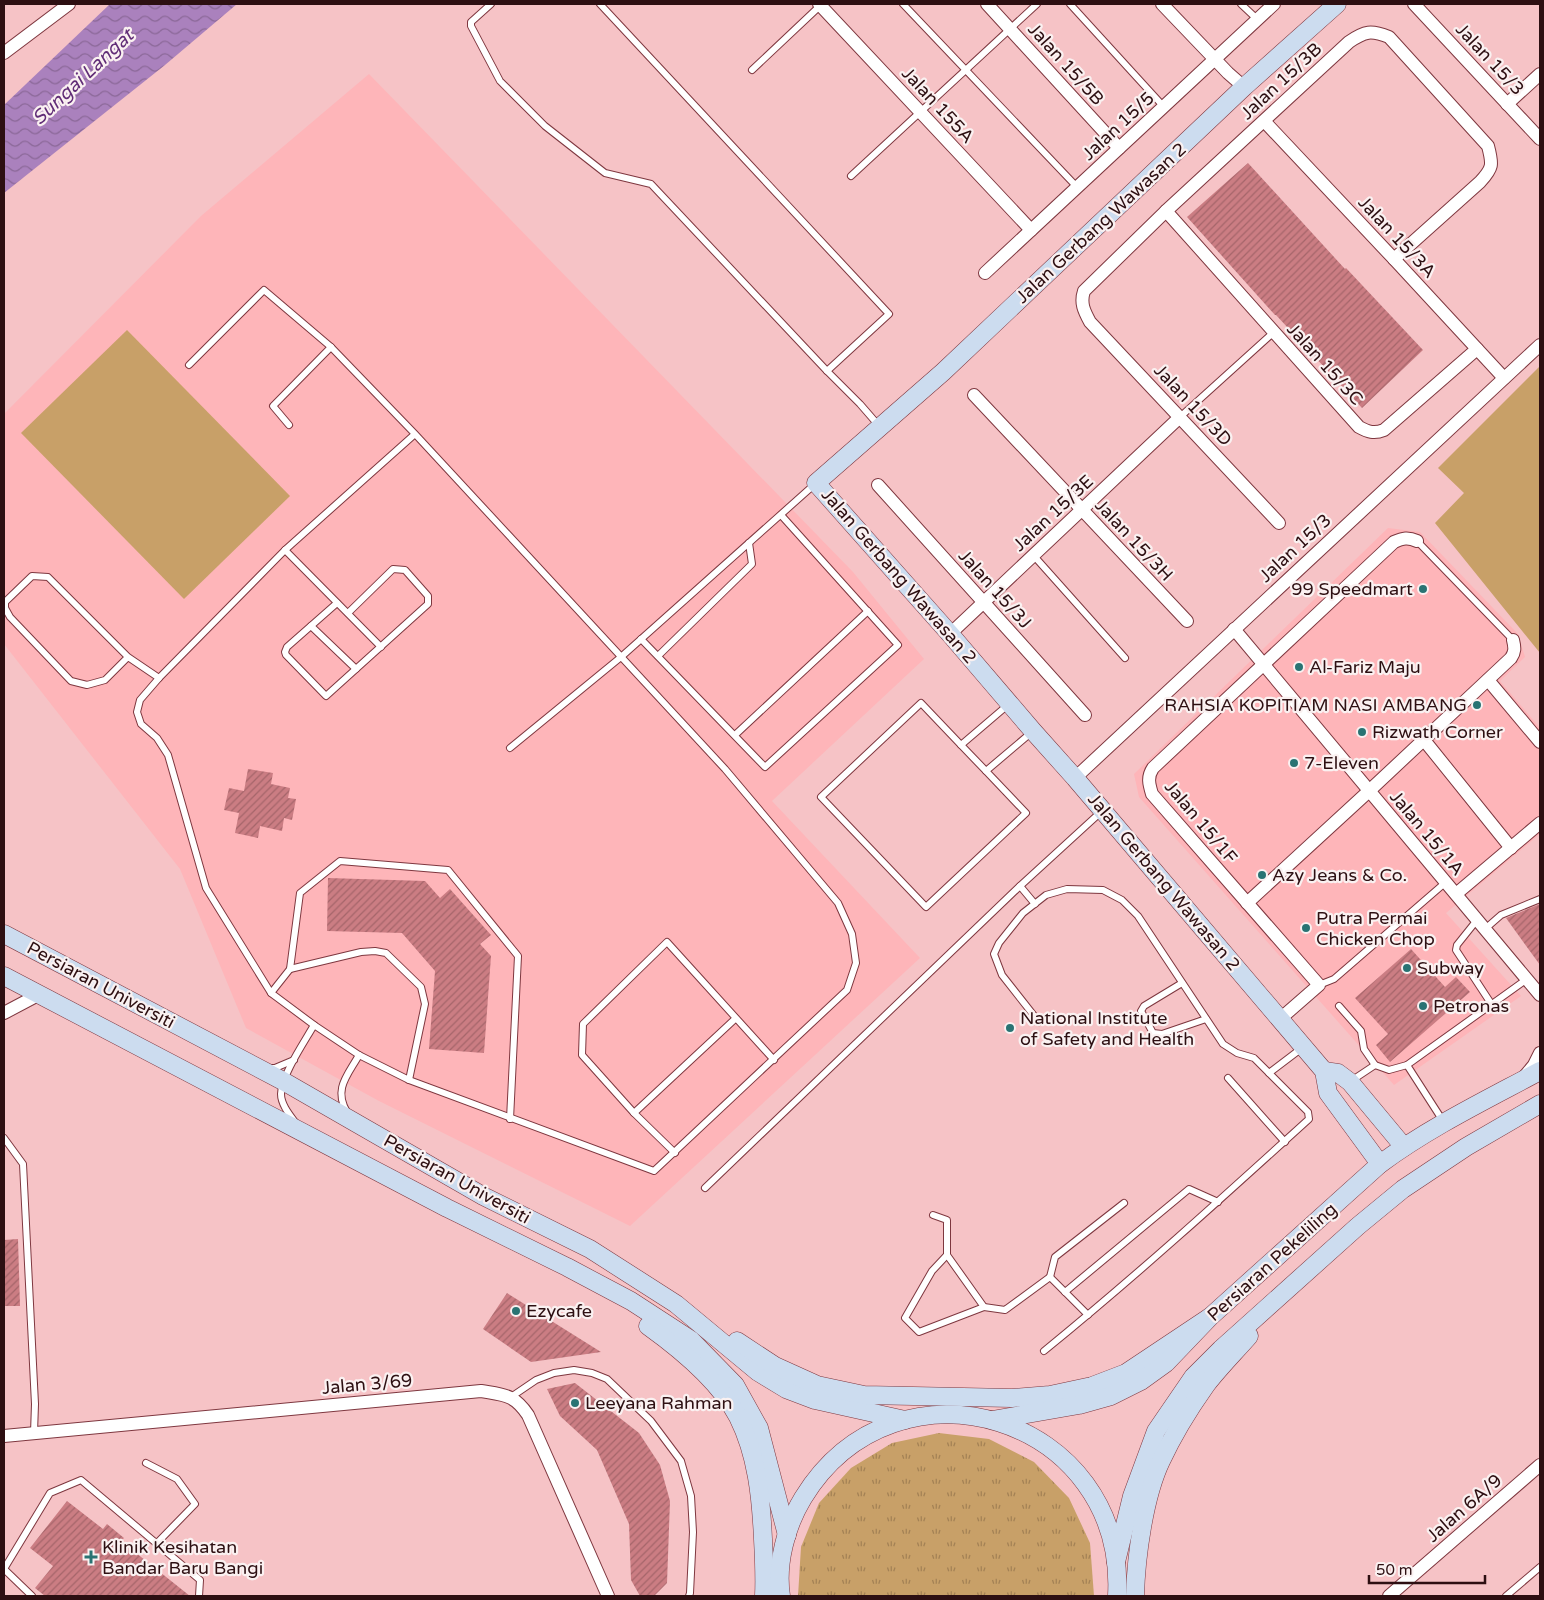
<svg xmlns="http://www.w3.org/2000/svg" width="1544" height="1600" font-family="'Varela Round',sans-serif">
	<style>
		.built { fill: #feb5b9 }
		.grass { fill: url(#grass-tufts) }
		.pitch { fill: #c8a068 }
		.water { fill: url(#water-waves) }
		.building { fill: url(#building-hatch) }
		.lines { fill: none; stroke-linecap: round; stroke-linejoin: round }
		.lane-casing { stroke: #7e373f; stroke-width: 8 }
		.street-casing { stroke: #7e373f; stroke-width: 14 }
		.secondary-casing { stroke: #7e373f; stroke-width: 19 }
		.lane { stroke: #fff; stroke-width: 6 }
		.street { stroke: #fff; stroke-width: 12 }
		.secondary { stroke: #ccdcef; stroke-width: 18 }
		.poi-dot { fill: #297373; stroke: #faf1f1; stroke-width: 2 }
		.labels { text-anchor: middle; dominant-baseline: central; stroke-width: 4.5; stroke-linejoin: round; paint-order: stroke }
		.street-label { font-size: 18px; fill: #2d0f12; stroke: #faf1f1 }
		.poi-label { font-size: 18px; fill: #2d0f12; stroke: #faf1f1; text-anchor: start }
		.water-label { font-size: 19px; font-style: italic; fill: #612d77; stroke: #faf1f1 }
	</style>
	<defs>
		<pattern id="grass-tufts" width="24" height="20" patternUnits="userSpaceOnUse" patternTransform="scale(1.25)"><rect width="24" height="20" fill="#c8a068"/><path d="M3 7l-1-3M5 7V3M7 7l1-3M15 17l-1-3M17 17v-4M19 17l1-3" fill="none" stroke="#a38154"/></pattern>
		<pattern id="water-waves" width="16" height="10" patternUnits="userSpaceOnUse" patternTransform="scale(1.25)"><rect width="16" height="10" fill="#aa81bd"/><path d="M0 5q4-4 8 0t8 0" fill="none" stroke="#8b6898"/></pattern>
		<pattern id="building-hatch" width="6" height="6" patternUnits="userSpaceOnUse" patternTransform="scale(1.25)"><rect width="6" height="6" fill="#cb7d83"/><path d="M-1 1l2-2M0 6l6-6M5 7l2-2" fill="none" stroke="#a5656a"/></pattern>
	</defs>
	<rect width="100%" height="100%" fill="#f6c3c6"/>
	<g class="built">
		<polygon points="369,74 853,572 924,659 772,801 920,958 630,1226 379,1101 246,1028 180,869 4,644 4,414 201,216"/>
		<polygon points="1388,528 1420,532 1518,634 1525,657 1500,681 1540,728 1540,834 1446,913 1521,996 1394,1085 1139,797 1134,774"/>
	</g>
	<polygon class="grass" points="939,1433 989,1439 1034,1462 1069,1498 1090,1543 1094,1596 798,1596 801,1547 819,1503 851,1468 892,1443"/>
	<g class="pitch">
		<polygon points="127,330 290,496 184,599 21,433"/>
		<polygon points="1540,366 1540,653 1435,523 1464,493 1438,468"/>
	</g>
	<polygon class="water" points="110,4 237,4 165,65 4,193 4,105"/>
	<g class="building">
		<polygon points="1248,163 1345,269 1346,268 1423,350 1362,408 1276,315 1275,315 1187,217"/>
		<polygon points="248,769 273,773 271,784 290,788 288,798 296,799 292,820 284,818 282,831 260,826 258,838 235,833 239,813 224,810 229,788 244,791"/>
		<polygon points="328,878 425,881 440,898 450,889 491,935 480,944 491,956 484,1053 429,1049 435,971 402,933 327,931"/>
		<polygon points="1540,904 1540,965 1506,918"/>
		<polygon points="1411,949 1445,987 1456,977 1470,992 1390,1062 1376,1045 1388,1034 1355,998"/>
		<polygon points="18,1239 20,1306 4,1306 4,1240"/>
		<polygon points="507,1293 601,1352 531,1362 483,1329"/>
		<polygon points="575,1383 639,1433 660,1465 670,1501 667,1583 654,1596 640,1596 631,1580 629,1524 597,1450 560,1416 547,1389"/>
		<polygon points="67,1501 103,1529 107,1524 124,1538 121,1541 190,1596 45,1596 35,1588 53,1566 30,1548"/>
	</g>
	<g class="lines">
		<defs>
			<g id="lane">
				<polyline points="491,4 471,22 471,26 500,81 545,126 605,173 651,184 827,371 860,404 880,427"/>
				<polyline points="600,4 889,314 827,371"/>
				<polyline points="903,4 1077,187"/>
				<polyline points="1070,4 1164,107"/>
				<polyline points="1241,4 1257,19"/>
				<polyline points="752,70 822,4"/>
				<polyline points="851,176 1037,4"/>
				<polyline points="189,365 264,290 331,347 415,434 725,769 838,903 852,934 856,963 847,990 654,1171 409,1080 359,1055 314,1025 271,993 206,888 168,755 157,738 141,724 137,712 140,700 159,678 285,550 415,434"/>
				<polyline points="1180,417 1274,332"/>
				<polyline points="289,425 273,406 331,347"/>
				<polyline points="1417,541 1513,640"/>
				<polyline points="285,550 381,647"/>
				<polyline points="1034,556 1125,658"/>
				<polyline points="337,603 287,647 285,652 286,655 326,696 428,604 428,596 405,570 393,569 348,613"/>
				<polyline points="311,626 356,669"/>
				<polyline points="641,639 765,767 898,645 781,515"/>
				<polyline points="658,656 752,564 749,543"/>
				<polyline points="128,657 105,680 87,685 71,681 10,617 5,608 5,602 32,576 48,577 128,657 159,678"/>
				<polyline points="1009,704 961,745 921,703 821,797 926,907 1026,813 986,771 1032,732"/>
				<polyline points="735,735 868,611"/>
				<polyline points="961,745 986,771"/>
				<polyline points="510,748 621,657 815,484"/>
				<polyline points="1020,886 1035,904"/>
				<polyline points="1477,920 1457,945 1456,950 1492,1005"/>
				<polyline points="1485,929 1501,915 1540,899"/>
				<polyline points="290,969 300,893 340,861 448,870 518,956 510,1119"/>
				<polyline points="1182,983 1144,1006 1141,1011 1153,1033 1162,1034 1206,1019"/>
				<polyline points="1319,985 1334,979 1446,882"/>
				<polyline points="271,993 290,969 361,952 375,951 386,953 421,987 425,1004 409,1080"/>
				<polyline points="1339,1006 1361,1031 1364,1049 1375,1065 1389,1070 1407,1065"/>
				<polyline points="736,1018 634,1113 582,1055 583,1024 667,942 774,1060"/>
				<path d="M1039,1022L1002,975L994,954L999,943L1023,913L1046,895L1067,889L1103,890L1122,900L1138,916L1223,1044L1237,1053L1254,1058L1308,1112L1309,1119C1222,1198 1135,1277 1044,1351"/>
				<polyline points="269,1068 275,1068 294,1060"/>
				<polyline points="1269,1073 1302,1048"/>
				<polyline points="1228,1078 1285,1142"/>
				<polyline points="1351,1081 1375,1065"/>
				<path d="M347,1112C333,1089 348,1075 359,1055"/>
				<polyline points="634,1113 675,1153"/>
				<polyline points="1443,1121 1407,1065 1527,979"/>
				<path d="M295,1122C289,1114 281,1104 281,1094C281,1076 305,1041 314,1025"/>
				<polyline points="4,1138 23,1164 35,1404 34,1433"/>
				<polyline points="705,1188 1020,886 1102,811"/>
				<polyline points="933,1215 947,1220 947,1255 932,1271 905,1318 919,1332 984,1307"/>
				<polyline points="947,1255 984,1307 1005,1310 1050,1277 1088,1315"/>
				<polyline points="1050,1277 1055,1257 1124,1203"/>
				<polyline points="1065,1292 1189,1189 1218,1202"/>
				<polyline points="511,1397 536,1380 554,1373 574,1370 592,1373 607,1379 651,1421 681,1461 691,1496 693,1532 690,1593 689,1596"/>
				<polyline points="146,1463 177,1479 195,1504 157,1543"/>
				<polyline points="4,1569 50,1493 81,1480 200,1580 199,1596"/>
				<polyline points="4,1569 32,1596"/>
				<polyline points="1506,1596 1540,1567"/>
			</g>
			<g id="street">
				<polyline points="819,4 1031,230"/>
				<polyline points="987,4 1119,148"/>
				<polyline points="1162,4 1228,73 1244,87"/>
				<polyline points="1414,4 1540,139"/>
				<polyline points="4,53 69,4"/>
				<polyline points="1507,104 1540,74"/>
				<polyline points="1264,121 1394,259 1504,378"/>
				<path d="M1166,211L1359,427C1368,432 1374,434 1384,430L1477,349"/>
				<polyline points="985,273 1274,4"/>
				<polyline points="974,395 1187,621"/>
				<polyline points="878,485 1085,715"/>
				<path d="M1279,523L1090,322C1084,311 1080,303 1084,291L1166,211L1349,42C1365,31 1371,30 1389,37L1488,146C1493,165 1493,168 1480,182L1394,259"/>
				<polyline points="1234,629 1540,995"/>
				<polyline points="950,634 1180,417"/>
				<polyline points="1488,680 1540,742"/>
				<polyline points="1424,740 1511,848"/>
				<polyline points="1075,778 1540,345"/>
				<polyline points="1456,894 1540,823"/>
				<path d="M1247,903L1369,791L1511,658C1515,652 1515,648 1513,640"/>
				<polyline points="4,1013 38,995"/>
				<path d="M1280,1019L1319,985L1152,794C1149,784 1147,777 1153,768L1394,542C1403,538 1408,537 1417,541"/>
				<polyline points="1524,1077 1534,1065 1540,1053"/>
				<path d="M4,1436L481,1391C504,1395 514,1394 528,1415L608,1596"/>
				<polyline points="1389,1596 1540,1465"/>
			</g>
			<g id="secondary">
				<polyline points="1337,4 1244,87 943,372 816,483 950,634 1033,731 1075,778 1324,1071 1328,1093 1380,1164"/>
				<polyline points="4,934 283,1081 483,1196 590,1249 676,1304 758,1372 786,1389 815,1400 905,1420"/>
				<polyline points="4,976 447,1208 567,1267 631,1301 691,1340 735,1385 759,1428 787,1535"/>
				<polyline points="1324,1071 1338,1073 1350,1082 1404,1147"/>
				<path d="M648,1326C680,1349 720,1382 738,1417C757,1455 761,1497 763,1539C764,1558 765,1577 764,1596"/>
				<polyline points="737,1341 775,1366 817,1385 864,1395 1012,1398 1050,1395 1092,1386 1126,1373 1210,1317"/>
				<path d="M992,1420L1079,1405L1111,1396L1141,1381L1166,1363L1210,1317L1380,1164C1430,1127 1486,1100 1540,1071"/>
				<polyline points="1116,1562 1132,1496 1156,1431 1193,1377 1221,1349 1358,1226 1403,1189 1466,1147 1540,1104"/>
				<path d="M781,1596C776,1564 786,1526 803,1498C897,1345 1127,1417 1117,1596"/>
				<path d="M1135,1596C1136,1557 1144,1497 1161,1461C1173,1435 1189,1409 1206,1385C1219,1368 1235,1352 1249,1336"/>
			</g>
		</defs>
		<use href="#lane" class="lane-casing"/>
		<use href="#street" class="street-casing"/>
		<use href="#secondary" class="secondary-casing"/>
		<use href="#lane" class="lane"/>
		<use href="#street" class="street"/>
		<use href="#secondary" class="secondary"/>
	</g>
	<g class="poi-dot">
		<circle cx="1423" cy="589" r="5"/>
		<circle cx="1299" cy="667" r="5"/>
		<circle cx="1477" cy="705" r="5"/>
		<circle cx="1362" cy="732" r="5"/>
		<circle cx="1294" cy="763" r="5"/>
		<circle cx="1262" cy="875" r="5"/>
		<circle cx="1306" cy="928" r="5"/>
		<circle cx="1407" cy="968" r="5"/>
		<circle cx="1423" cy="1006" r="5"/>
		<circle cx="1010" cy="1028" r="5"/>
		<circle cx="516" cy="1311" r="5"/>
		<circle cx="575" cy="1403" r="5"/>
		<path d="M88.5 1549.5h5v5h5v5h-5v5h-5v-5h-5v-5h5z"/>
	</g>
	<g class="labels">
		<g class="street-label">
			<text transform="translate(1490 59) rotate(47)">Jalan 15/3</text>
			<text transform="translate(1066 64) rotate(48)">Jalan 15/5B</text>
			<text transform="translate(1281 81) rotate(-43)">Jalan 15/3B</text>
			<text transform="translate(938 105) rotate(47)">Jalan 155A</text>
			<text transform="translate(1118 126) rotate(-43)">Jalan 15/5</text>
			<text transform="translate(1101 223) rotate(-43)">Jalan Gerbang Wawasan 2</text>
			<text transform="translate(1397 237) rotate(47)">Jalan 15/3A</text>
			<text transform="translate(1325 364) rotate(48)">Jalan 15/3C</text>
			<text transform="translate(1193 405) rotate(47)">Jalan 15/3D</text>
			<text transform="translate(1053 513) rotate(-43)">Jalan 15/3E</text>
			<text transform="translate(1134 540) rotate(47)">Jalan 15/3H</text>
			<text transform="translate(1295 548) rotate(-43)">Jalan 15/3</text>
			<text transform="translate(899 576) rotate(49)">Jalan Gerbang Wawasan 2</text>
			<text transform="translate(995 589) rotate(48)">Jalan 15/3J</text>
			<text transform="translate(1201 822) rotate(50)">Jalan 15/1F</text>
			<text transform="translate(1427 833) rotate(50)">Jalan 15/1A</text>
			<text transform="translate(1164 882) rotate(50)">Jalan Gerbang Wawasan 2</text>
			<text transform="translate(101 985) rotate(28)">Persiaran Universiti</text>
			<text transform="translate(457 1179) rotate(29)">Persiaran Universiti</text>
			<text transform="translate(1272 1262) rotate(-42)">Persiaran Pekeliling</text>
			<text transform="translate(367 1384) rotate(-5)">Jalan 3/69</text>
			<text transform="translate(1464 1508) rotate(-41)">Jalan 6A/9</text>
		</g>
		<g class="poi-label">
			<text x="1413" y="589" text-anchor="end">99 Speedmart</text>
			<text x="1309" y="667">Al-Fariz Maju</text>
			<text x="1467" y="705" text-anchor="end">RAHSIA KOPITIAM NASI AMBANG</text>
			<text x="1372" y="732">Rizwath Corner</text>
			<text x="1304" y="763">7-Eleven</text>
			<text x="1272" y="875">Azy Jeans &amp; Co.</text>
			<text x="1316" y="918">Putra Permai<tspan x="1316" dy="21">Chicken Chop</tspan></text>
			<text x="1417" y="968">Subway</text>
			<text x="1433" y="1006">Petronas</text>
			<text x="1020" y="1018">National Institute<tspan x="1020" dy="21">of Safety and Health</tspan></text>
			<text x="526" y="1311">Ezycafe</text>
			<text x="585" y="1403">Leeyana Rahman</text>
			<text x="102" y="1547">Klinik Kesihatan<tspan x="102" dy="21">Bandar Baru Bangi</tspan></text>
		</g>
		<g class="water-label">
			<text transform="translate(83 77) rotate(-43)">Sungai Langat</text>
		</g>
	</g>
	<rect width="1544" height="1600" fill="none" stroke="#2d0f12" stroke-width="10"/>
	<path d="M1369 1575v8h116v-8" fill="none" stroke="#2d0f12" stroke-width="2.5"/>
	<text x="1376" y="1575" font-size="15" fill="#2d0f12" stroke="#faf1f1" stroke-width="4" paint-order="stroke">50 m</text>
</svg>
